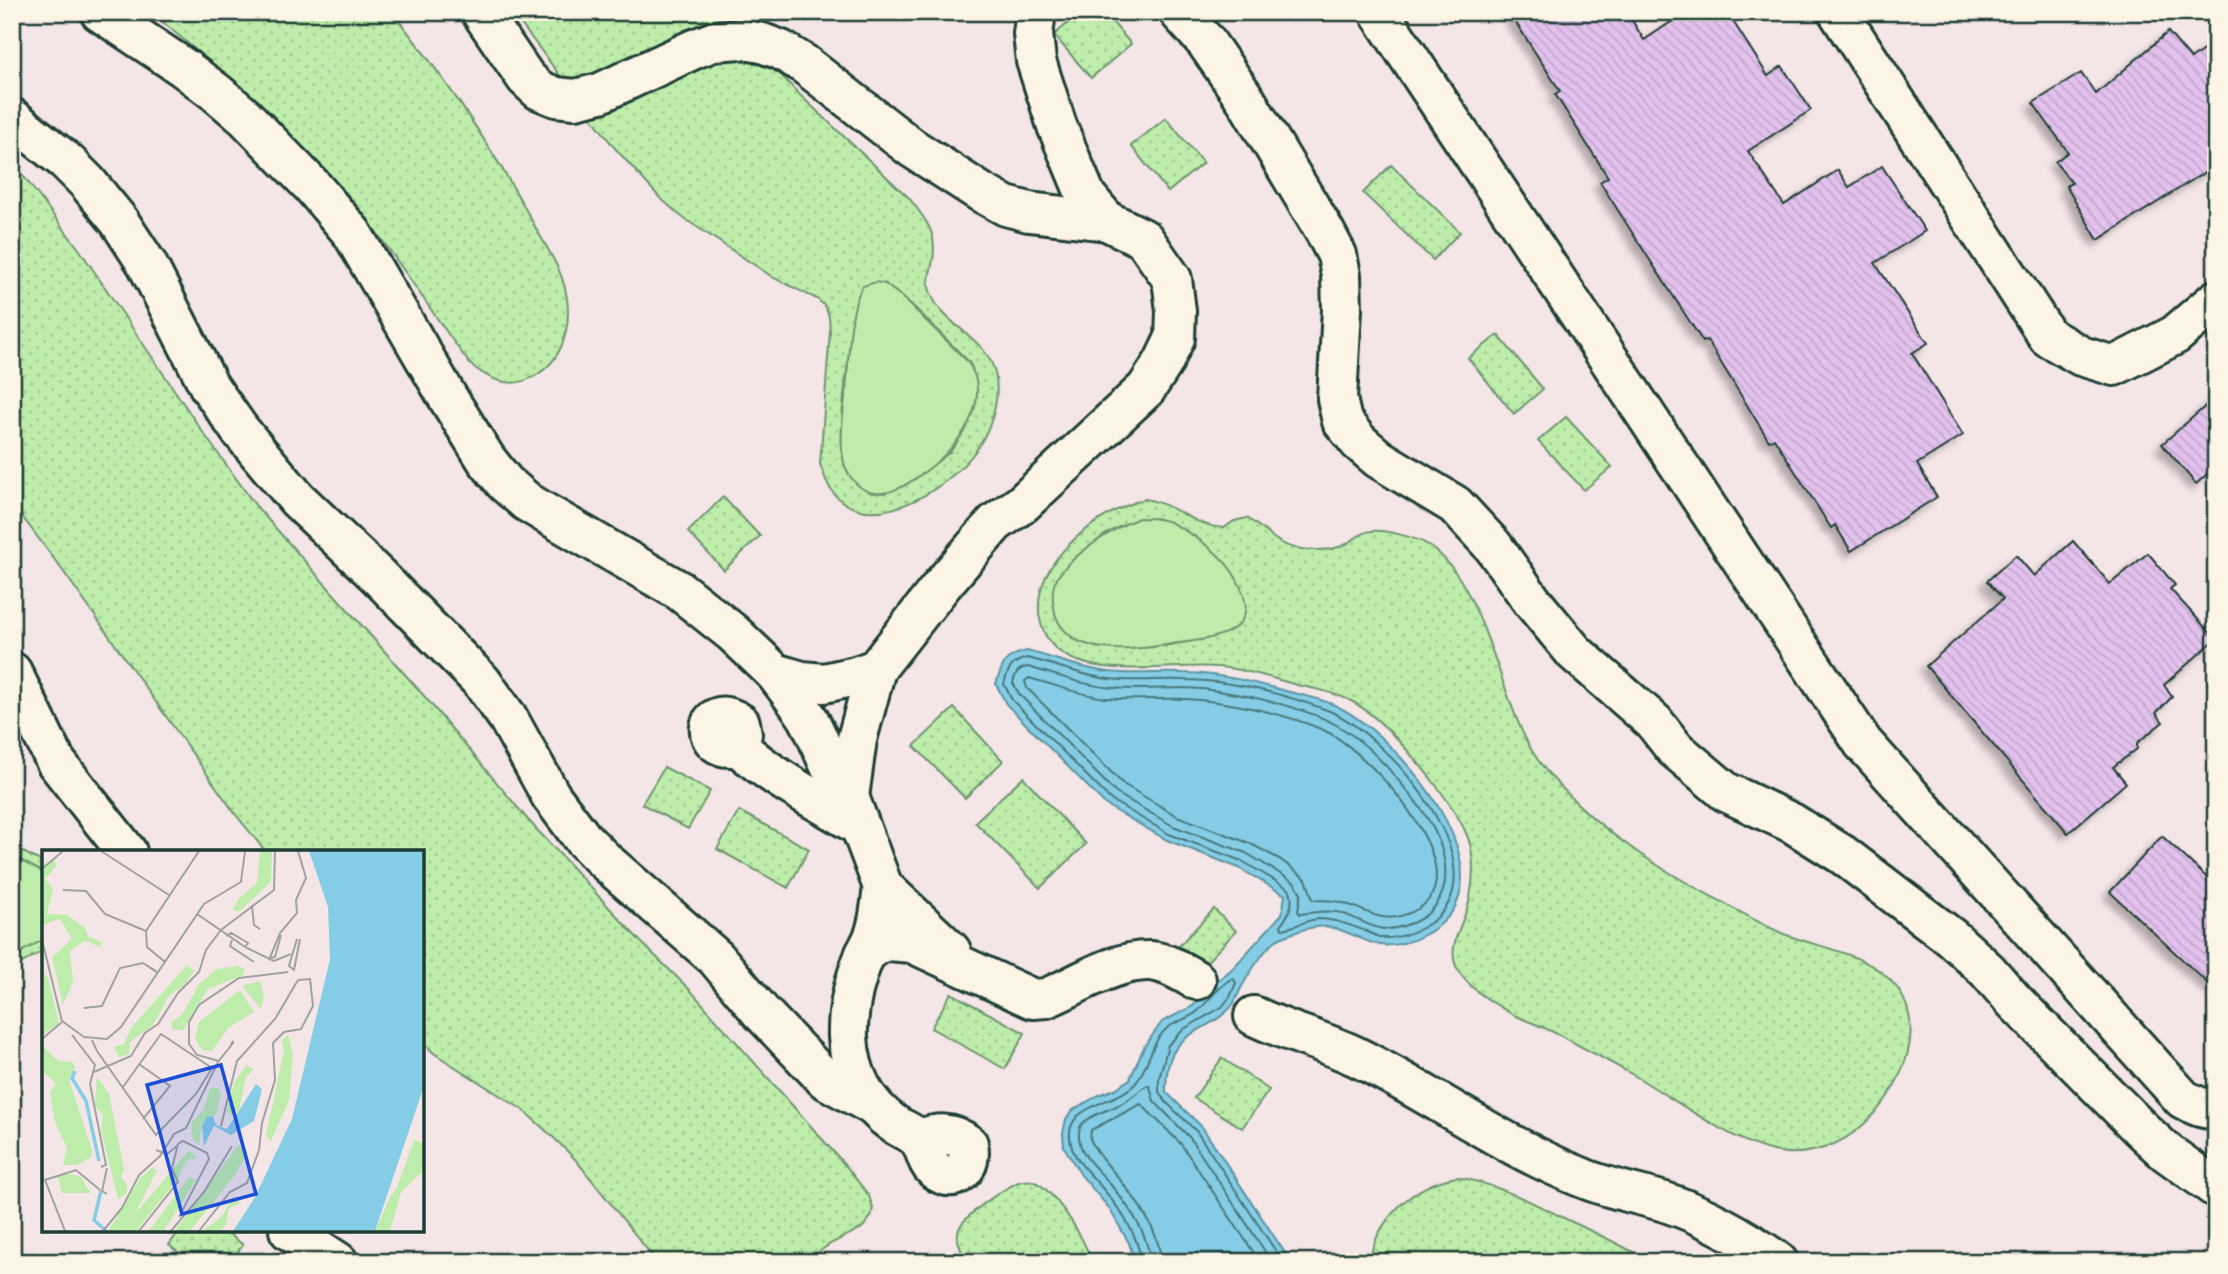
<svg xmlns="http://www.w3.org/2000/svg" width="2228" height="1274" font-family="'Gochi Hand',sans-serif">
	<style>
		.grass { fill: url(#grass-dots); stroke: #6e9570; stroke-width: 2; fill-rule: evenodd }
		.pitch { fill: #beedab; stroke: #6e9570; stroke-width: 2 }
		.water { fill: #85cde6; stroke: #5c939f; stroke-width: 2 }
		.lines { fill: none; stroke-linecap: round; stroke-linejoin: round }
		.shore { stroke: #48777b; stroke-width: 2 }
		.building { fill: url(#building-back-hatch); stroke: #1f3d34; stroke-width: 2; filter: url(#shadow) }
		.minor-casing { stroke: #1f3d34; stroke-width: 44 }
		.minor { stroke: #fcf5e5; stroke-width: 38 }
		.inset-river { fill: none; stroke: #85cde6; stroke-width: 3.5 }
		.inset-road { fill: none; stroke: #9fa29f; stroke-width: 2 }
		.view { fill: #1d4ed8; fill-opacity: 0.15; stroke: #1d4ed8; stroke-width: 3.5 }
		.inset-edge { fill: none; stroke: #1f3d34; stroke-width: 3.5 }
	</style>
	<defs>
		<pattern id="grass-dots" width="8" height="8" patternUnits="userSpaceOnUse" patternTransform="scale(1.75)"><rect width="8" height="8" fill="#beedab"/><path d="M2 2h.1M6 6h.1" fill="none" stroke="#a3cc94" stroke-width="1.8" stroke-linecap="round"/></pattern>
		<pattern id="building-back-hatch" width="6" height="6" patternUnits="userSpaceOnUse" patternTransform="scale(1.75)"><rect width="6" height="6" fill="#e3c1ed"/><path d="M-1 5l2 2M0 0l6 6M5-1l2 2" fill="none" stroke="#c2a7cc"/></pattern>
		<filter id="shadow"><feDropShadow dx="-6" dy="6" stdDeviation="3.5" flood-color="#0004"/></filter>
	</defs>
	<rect width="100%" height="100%" fill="#f4e5e7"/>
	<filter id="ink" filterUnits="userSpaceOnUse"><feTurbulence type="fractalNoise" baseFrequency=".0143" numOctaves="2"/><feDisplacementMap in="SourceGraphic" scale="14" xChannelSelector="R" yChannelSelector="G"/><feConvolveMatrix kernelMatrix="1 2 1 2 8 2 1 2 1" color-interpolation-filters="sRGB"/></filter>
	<g filter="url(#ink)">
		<g class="grass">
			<path d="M151,12H392C445,78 492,147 532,221C541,239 556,260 562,278C574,313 569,358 533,377C510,390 488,379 470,364C430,311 396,255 354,203C295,132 221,72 151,12Z"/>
			<path d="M512,12H725L741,33L800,95L909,198C927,221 939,235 932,265C930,273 927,283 930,291C942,328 990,336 996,378C999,401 992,424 980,444C958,482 877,538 837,497C828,488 824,475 820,464L830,331L829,317L825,306L817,299L774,278L682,217L660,198L614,147ZM885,284L911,304L968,361L972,367L975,404L966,429L950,452L915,479L896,489L859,486C852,478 845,469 843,458C838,414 850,359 853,315Z"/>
			<polygon points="1081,12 1104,12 1131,44 1091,78 1054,35"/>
			<polygon points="1166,118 1203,163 1168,192 1131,146"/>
			<polygon points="12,161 79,249 204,434 256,506 425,697 528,820 642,943 691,991 846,1166 869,1196 873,1208 871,1217 862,1228 830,1244 804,1262 657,1262 575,1159 553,1137 523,1110 435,1054 422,1042 422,852 266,852 236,815 63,571 12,503"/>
			<polygon points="1391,165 1460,232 1433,260 1363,193"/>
			<polygon points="1498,335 1543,389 1514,414 1468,358"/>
			<polygon points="1566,417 1612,467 1584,490 1538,441"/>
			<polygon points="723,497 760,536 724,570 688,532"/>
			<path d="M1145,499C1176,504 1193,526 1224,528L1234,521L1247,518C1264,528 1275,544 1295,548C1309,551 1329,551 1342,546C1353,542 1359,532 1372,531C1384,529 1418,538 1428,545C1482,578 1500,697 1532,751C1540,764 1551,777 1561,787C1606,836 1663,871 1722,902C1742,913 1763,925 1784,934C1822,949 1872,953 1898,989C1928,1032 1899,1092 1864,1124C1842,1145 1809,1157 1779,1152C1737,1146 1673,1098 1635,1076C1608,1061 1581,1046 1553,1032C1539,1025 1524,1020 1510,1013C1492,1002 1467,988 1457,968C1446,947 1464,923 1469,902C1473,883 1475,863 1470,844C1461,811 1414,756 1389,731C1379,721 1366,709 1353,702C1336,693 1316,689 1297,685C1271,678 1245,669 1218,667C1171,662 1068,687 1044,632C1018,571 1094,513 1145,499ZM1156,518C1198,531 1224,557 1243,595L1225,632C1186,645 1110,658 1072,638L1062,572C1090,546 1115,519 1156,518Z"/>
			<polygon points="954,708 1003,761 965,798 914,746"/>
			<polygon points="664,767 710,791 688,829 642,804"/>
			<polygon points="1023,777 1086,844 1040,888 975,822"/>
			<polygon points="739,811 809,849 788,888 717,849"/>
			<polygon points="12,846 44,863 44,873 12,856"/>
			<polygon points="1214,909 1236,931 1199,970 1176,949"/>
			<polygon points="44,939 44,950 12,969 12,957"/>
			<polygon points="951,993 1025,1033 1005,1069 931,1028"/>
			<polygon points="1222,1058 1269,1090 1242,1128 1194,1098"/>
			<path d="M1457,1177C1496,1184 1532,1202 1568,1220C1596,1233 1624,1246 1651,1262H1369C1377,1219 1413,1184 1457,1177Z"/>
			<path d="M1021,1181C1024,1181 1028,1180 1032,1181C1053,1187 1087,1241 1091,1262H963C964,1250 954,1241 959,1229C965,1214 1006,1187 1021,1181Z"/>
			<polygon points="180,1230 224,1230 243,1245 229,1262 190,1262 169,1245"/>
		</g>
		<g class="pitch">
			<path d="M876,282L885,284L902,297L967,361C996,401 956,450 923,473C909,483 893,495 875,493C861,492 849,478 845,466C838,446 843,411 846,391C849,364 848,307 863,286Z"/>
			<path d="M1139,518C1150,518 1159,518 1170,522C1187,531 1204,542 1218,555C1233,569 1258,606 1238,625C1225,638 1196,641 1178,643C1149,648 1110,654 1083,643C1070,638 1058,626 1055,613C1053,603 1051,592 1055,582C1066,558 1115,527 1139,518Z"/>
			<polygon points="12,856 44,873 44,939 12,957"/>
		</g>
		<path class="water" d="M1027,651C1055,658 1081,669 1109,672C1134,675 1158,672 1183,673C1218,673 1252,682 1286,691C1301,695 1318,698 1332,704C1395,730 1525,882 1426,934C1414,941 1394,947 1380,945C1359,941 1338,923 1315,927C1307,928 1282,936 1275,941C1264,950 1248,975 1241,988C1237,996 1235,1004 1228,1010C1221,1018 1211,1023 1202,1028C1172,1043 1166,1059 1166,1092L1202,1127L1291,1262H1135L1129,1243L1109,1208L1081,1175L1064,1147L1063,1133L1066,1119L1073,1110L1099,1095L1115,1089L1130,1079L1144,1047L1162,1022L1193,1006L1211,986L1233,968L1282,914L1285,895L1239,868L1167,840L1106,805L1006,704L996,684C1003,663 1004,656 1027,651Z"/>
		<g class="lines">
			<g class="shore">
				<path d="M1027,658C1055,664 1081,676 1109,679C1134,682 1158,679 1183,680C1230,680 1283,694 1327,710C1386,732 1513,877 1424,927C1413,933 1396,939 1383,938C1378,937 1373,934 1368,932C1352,926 1335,919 1318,919C1305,920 1294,928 1282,929L1281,925C1288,916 1296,901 1289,889L1242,861L1169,834L1111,800L1012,700L1004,684C1008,669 1011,662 1027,658Z"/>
				<path d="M1028,667C1054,674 1078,684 1105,687C1131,691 1157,688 1184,688C1225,689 1313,707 1346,731C1368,745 1387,766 1403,786C1420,806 1437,828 1443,854C1450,883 1442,911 1412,923C1404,926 1396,929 1386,929C1370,929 1353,915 1337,912C1324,910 1312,913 1300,914L1298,911L1301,893L1294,882L1246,853L1173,826L1116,793L1019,694L1013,683C1015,674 1018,668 1028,667Z"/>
				<path d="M1029,678C1055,685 1079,695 1106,698C1133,701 1159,698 1186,699C1227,701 1283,713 1321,729C1369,748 1502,895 1396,917C1377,921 1358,906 1340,902C1331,900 1322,900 1313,900L1306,879L1281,860L1249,843L1177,816L1123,784L1027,688L1025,681Z"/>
				<path d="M1141,1262C1139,1233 1116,1204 1098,1183C1088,1172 1074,1159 1071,1144C1061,1104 1115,1105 1135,1084C1144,1075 1150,1050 1159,1037C1171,1020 1185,1022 1198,1011C1210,1000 1218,986 1233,978L1236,983L1230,997L1222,1007L1184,1029L1168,1045L1159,1079V1092L1166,1102L1197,1132L1283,1262"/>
				<path d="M1150,1262C1149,1232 1124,1200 1105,1178C1096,1168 1083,1157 1080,1143C1078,1137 1078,1128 1083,1123C1094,1113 1109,1110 1121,1104C1131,1099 1139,1091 1147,1085L1150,1087L1154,1101L1190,1138L1272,1262"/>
				<path d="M1161,1262C1160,1230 1135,1198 1116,1175C1106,1163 1096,1153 1090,1139L1091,1130L1141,1104L1181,1144L1260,1262"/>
			</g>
		</g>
		<g class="building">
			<polygon points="1509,12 1627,12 1644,40 1686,12 1727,12 1768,76 1782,66 1811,110 1748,151 1784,205 1838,170 1849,187 1882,166 1925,231 1875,263 1928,343 1912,353 1963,435 1917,464 1937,497 1851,551 1835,525 1831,528 1774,438 1769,441 1707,340 1703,342 1626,223 1600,182 1608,177 1555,94 1560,91"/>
			<polygon points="2168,32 2191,59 2216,41 2216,165 2098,240 2066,186 2072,183 2055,162 2068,152 2033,103 2081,73 2096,94"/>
			<polygon points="2216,397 2216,466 2196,484 2162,444"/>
			<polygon points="2073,541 2110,584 2148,553 2175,585 2170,589 2216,639 2164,685 2172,697 2156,713 2163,722 2137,743 2137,749 2113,767 2126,783 2068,833 1926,666 2003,599 1987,581 2016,555 2034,576"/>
			<polygon points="2162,836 2216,886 2216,991 2110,892"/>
		</g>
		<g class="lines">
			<defs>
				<g id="minor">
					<polyline points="100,12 184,68 217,93 245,117 313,187 352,233 448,398 486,459 505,483 527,502 545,513 680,591 733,633 775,673 802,681 824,683 856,676 876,669 942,585 995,523 1022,504 1146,389 1163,363 1175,338 1176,311 1172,279 1144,239 1124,229 1107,221 1029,212 1006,206 982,193 912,148 804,64 781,50 762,43 740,39 715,41 694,49 600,93 575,99 556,97 539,90 526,78 481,12"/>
					<polyline points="1036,12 1033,34 1036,61 1057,126 1086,196 1107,221"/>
					<polyline points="1179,12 1206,42 1246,100 1325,232 1337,255 1341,275 1342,309 1337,399 1342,421 1359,442 1379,459 1455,505 1493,546 1532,601 1575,653 1654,722 1675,749 1700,770 1726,792 1792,823 1843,855 1952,938 1987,970 2014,1001 2141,1129 2166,1152 2216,1188"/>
					<path d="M1379,12L1863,743L2183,1099C2193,1104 2204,1111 2216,1108"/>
					<polyline points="1838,12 2048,337 2081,356 2114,366 2175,335 2216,300"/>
					<polyline points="12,118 66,161 87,182 119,221 147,264 209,386 239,429 297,499 378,576 482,682 508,718 551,796 583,839 605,861 716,958 761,1012 825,1079 872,1105"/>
					<polyline points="12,672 56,762 127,852"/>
					<path d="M775,673C786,688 798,702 808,718C824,747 827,769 849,797L857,739L876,669"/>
					<path d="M738,746C698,755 702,698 740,723L742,734L738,746C773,779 818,800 859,826"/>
					<polyline points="851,802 883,887 951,951"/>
					<path d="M883,887C881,901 880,916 876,929C874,938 869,946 865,954C854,981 847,1008 848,1037C850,1073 864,1103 894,1124C901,1129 911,1132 917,1138C926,1146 925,1161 935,1170C957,1187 973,1166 968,1144C951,1131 938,1133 918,1139"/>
					<path d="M865,954L877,945L889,941L912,943L1033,999L1046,998C1078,985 1114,960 1150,961C1166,962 1182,972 1196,980"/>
					<path d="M1254,1016C1287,1032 1324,1041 1357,1057C1434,1095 1504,1147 1583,1178C1609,1189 1638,1194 1665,1202C1704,1215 1744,1237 1778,1262"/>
					<polyline points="289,1230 338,1262"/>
				</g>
			</defs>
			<use href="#minor" class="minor-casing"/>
			<use href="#minor" class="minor"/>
		</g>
	</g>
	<g transform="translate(42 850)">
		<rect width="382" height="382" fill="#f4e5e7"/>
		<path d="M218,1H230L229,32L198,61L191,60L196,49L215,33ZM145,115L152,121L143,134L127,146L111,175L88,192L87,204L77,207L72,197L82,194L89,178ZM196,116L203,119L201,125L166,139L141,180H131L129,172L140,165L157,134L175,119ZM218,131L222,145L219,159L200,136ZM198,140L212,162L186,178L170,201L160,200L153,189L157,172ZM246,185L251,205L247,250L229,291L224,286L242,200L240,190ZM204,215L212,219L204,227L197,260L189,265L185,261L192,233ZM55,227L67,244L82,319L79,327L85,335V343L76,349L59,280L61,266L53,255ZM168,238H176L179,245L174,264L160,274L157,295L151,290L149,273L162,259ZM196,295L206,302L192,326L148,381H133ZM147,300L155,308L144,311L136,329L94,381L67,380L98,328L110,318L115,320L93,364ZM21,323L38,326L49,343H20L16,327ZM147,327L154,330L125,376L121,381H107ZM191,346L199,353L187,358L184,375L178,381H161L181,365Z" fill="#beedab"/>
		<path d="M12,10L15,15L3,29L11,39L5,64L25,65L43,78L46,86L61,93L57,97L43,90L28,101L31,132L21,155L10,107L30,89L18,69L0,75V15ZM0,195L16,211L30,212L33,217L27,230L50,300V307L35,315H21L25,298L13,272L8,242L14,234L0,220ZM372,290L381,293V308L353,343Z" fill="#beedab"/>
		<path d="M0,121L6,128L17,173L0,185ZM381,306V321L359,342L348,381H333L349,345Z" fill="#beedab"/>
		<path d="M267,1H381V239L333,381H191L212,349L250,269L288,109L286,57ZM214,234L220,239L212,271L189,285L172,276L162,296L160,276L165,267L171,266L174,275L185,279Z" fill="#85cde6"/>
		<path class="inset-river" d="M33,221L30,228L44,251L57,311M59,341L52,370L64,381"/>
		<path class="inset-road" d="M59,1L127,45M0,19L21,1M21,40L44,41L63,64L104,81M210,55L212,75L218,79M155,64L203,97M184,86L189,83L206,93L203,97L232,111L249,104M255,89L247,116L252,120L258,89M0,90L20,171L42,187L65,189L79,177L162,54L199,32L203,1M190,90L188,96L212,112M228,108L233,107L239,85M227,110L238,83L255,63L254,50L264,28L256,1M123,112L105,97L104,81L157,1M114,121L101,113L116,123M42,158L60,156L78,118L101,113M33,188L30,185L53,215L48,234L64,315L59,317M0,189L20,172M50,190L55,201L114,285L154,244L170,218L119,184L81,237M177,211L155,205L147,194V172L157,155L197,128L246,122M97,214L128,236L101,269M52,222L89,206L103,183L116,174L136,143L157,122L164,100L179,80L232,40L233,1M179,276L195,211L233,169L256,130M114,300L125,304L135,296M65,318L60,341L65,344M23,381L3,330L34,320L58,340M61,381L80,358L97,325L118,306L132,284L144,278L176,212L191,193V191L189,195M97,381L136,332L130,318L136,294L141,291L165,303L167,309L137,367M129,381L162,342L190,296M157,381L188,342L205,333L217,300L220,273L233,230L231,193L242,182L259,179L271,156L268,129L256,130"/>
		<path class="view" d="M179,215L214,344L140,364L105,235Z"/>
		<rect width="382" height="382" class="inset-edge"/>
	</g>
	<rect width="2228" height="1274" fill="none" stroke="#fcf5e5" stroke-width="42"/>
	<rect x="21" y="21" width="2186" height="1232" fill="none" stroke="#1f3d34" stroke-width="2.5" filter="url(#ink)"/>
</svg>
